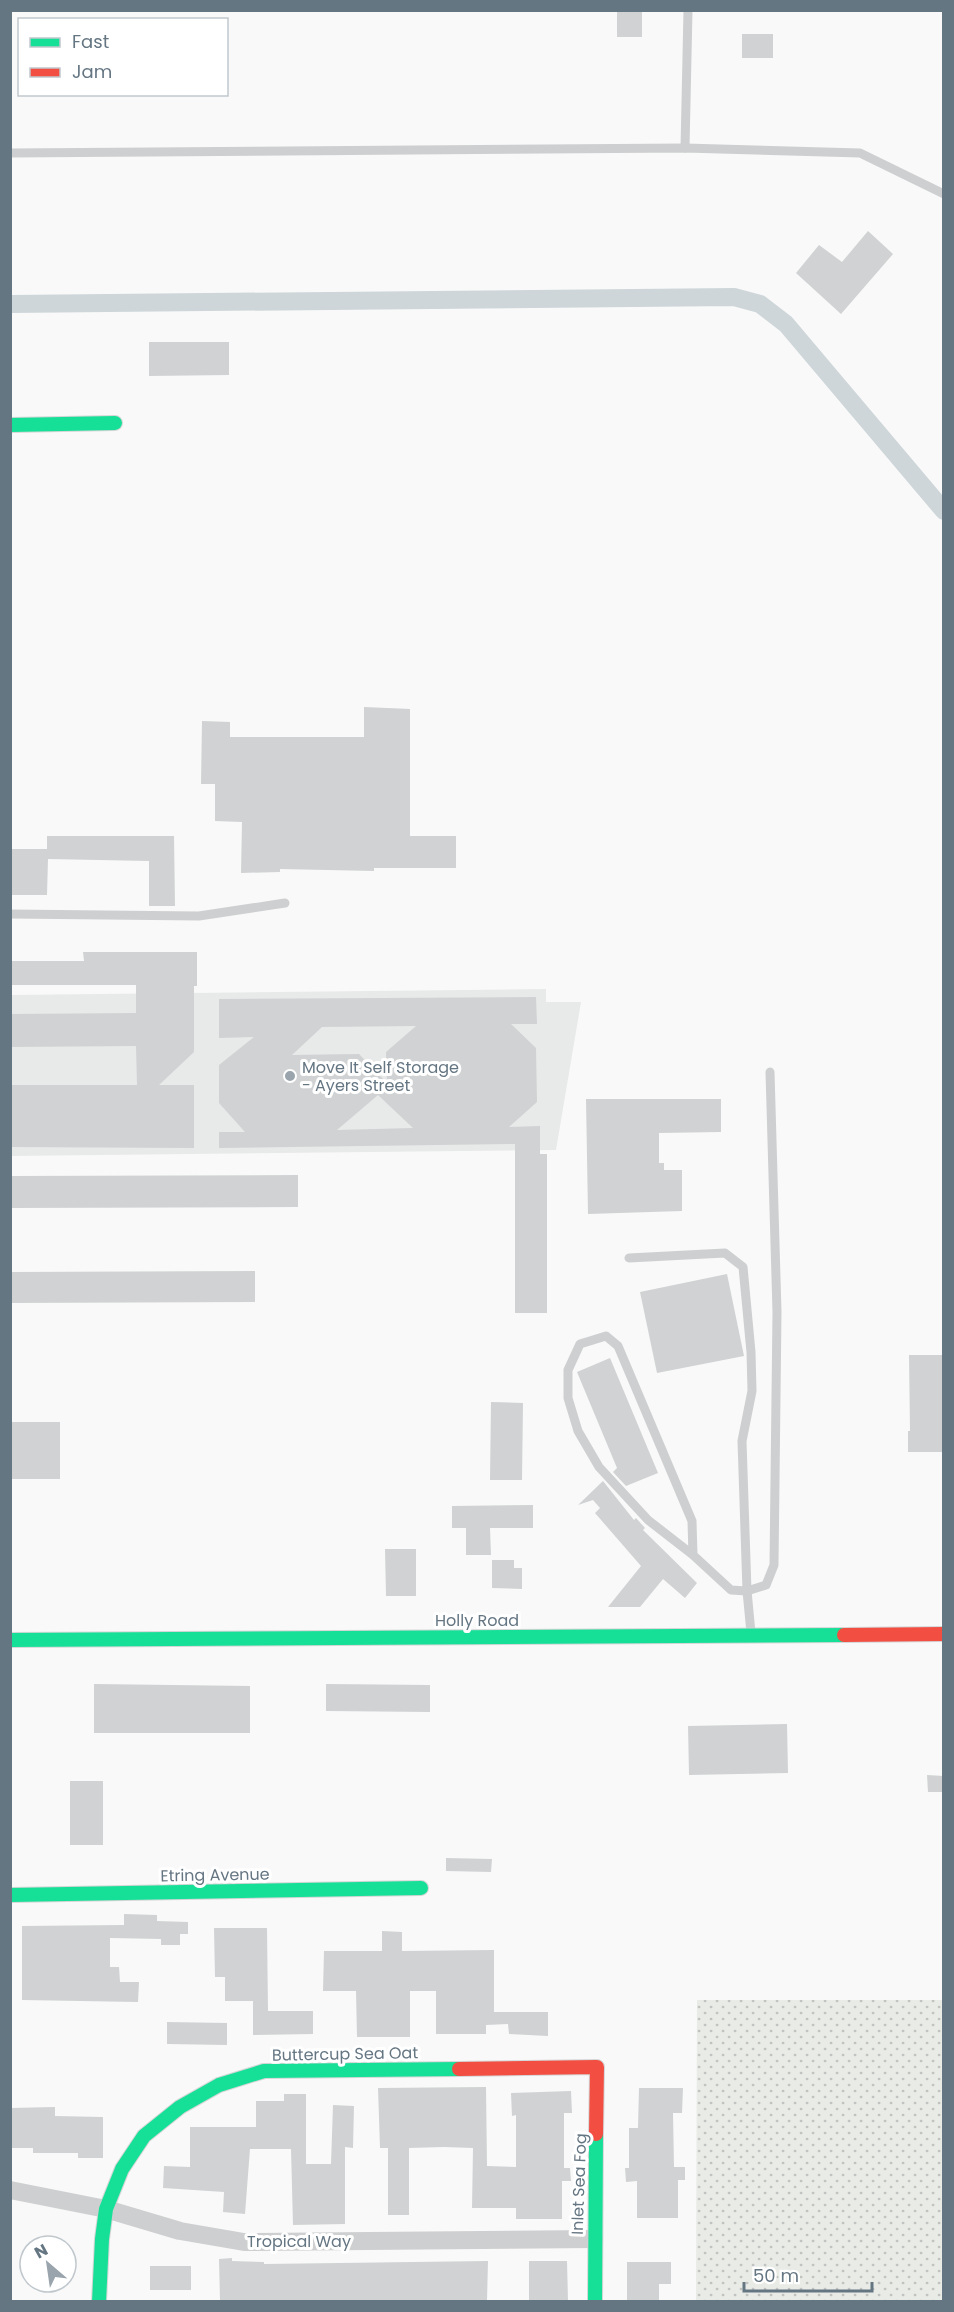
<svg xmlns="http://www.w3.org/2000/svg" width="954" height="2312" font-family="Poppins,sans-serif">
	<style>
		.built { fill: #e8e9e9 }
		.grass { fill: url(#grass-dots) }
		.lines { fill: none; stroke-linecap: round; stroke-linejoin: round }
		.canal { stroke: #ced6d9; stroke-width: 18 }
		.building { fill: #d0d2d3; fill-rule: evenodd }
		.fast-casing { stroke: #d5d6d7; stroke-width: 16 }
		.jam-casing { stroke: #d5d6d7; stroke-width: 16 }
		.lane { stroke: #cecfd0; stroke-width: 9 }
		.street { stroke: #cecfd0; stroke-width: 18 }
		.fast { stroke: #16e098; stroke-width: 14 }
		.jam { stroke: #f24e42; stroke-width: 14 }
		.poi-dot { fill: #99a4ac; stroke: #fff; stroke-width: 2 }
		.labels { text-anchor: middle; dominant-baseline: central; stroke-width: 6; stroke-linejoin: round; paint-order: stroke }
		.poi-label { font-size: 16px; fill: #657683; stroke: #fff; text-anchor: start }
		.street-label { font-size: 16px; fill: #657683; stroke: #fff }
	</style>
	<defs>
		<pattern id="grass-dots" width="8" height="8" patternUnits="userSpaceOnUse" patternTransform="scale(1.5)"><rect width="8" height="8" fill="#e8ebe6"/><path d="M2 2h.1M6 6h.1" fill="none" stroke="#c0c3c0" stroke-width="1.8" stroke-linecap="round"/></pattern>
	</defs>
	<rect width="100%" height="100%" fill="#f9f9f9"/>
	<polygon class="built" points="546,989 546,1002 581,1002 556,1150 11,1156 10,995"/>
	<polygon class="grass" points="697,2000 943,2000 943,2301 696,2301"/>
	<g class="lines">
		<polyline class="canal" points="10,304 734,297 760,304 786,324 944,511"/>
	</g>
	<g class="building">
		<rect x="617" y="10" width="25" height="27"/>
		<rect x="742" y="34" width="31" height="24"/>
		<polygon points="868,231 893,254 841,314 796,273 819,245 842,262"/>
		<polygon points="149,342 229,342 229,375 149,376"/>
		<polygon points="364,707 410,709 410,836 456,836 456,868 374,868 374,871 280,869 280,872 241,873 242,822 215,821 215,784 201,784 202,721 230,722 230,737 364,737"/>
		<polygon points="47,836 174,836 175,906 149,906 149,861 48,859 47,895 10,895 10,849 47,849"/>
		<polygon points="83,952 197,952 197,986 194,986 194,1052 159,1085 194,1085 194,1148 10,1147 10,1085 137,1085 136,1046 10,1047 10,1014 136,1013 136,985 10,985 10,961 84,961"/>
		<path d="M536,997L537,1024H511L536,1048L537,1102L509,1127L540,1126V1154H547V1313H515V1144L219,1148V1132H245L219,1103V1065L254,1037L219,1038V999ZM416,1026L386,1052L387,1083L359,1054L292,1055L322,1027ZM378,1095L413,1128L337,1130Z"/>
		<polygon points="586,1099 721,1099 721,1132 659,1133 659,1163 664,1163 664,1170 682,1170 682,1211 588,1214"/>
		<polygon points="298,1175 298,1207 10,1208 10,1176"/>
		<polygon points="255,1271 255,1302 10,1303 10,1272"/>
		<polygon points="727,1274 744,1356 657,1373 640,1292"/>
		<polygon points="909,1355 944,1355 944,1452 908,1452 908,1431 910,1431"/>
		<polygon points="610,1358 658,1473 626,1486 613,1472 617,1468 577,1372"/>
		<polygon points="491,1402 523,1403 522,1480 490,1480"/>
		<polygon points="10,1422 60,1422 60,1479 11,1479"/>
		<polygon points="603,1481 634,1520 636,1518 645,1528 643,1530 697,1583 685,1598 663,1579 640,1607 608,1607 641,1566 595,1513 600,1508 593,1500 578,1505"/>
		<polygon points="533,1505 533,1528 490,1528 491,1555 466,1555 466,1528 452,1528 452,1506"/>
		<polygon points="385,1549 416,1549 416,1596 386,1596"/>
		<polygon points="492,1560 514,1560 514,1568 522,1568 522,1589 492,1588"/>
		<polygon points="94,1684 250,1686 250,1733 94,1733"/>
		<polygon points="326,1684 430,1685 430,1712 326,1711"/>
		<polygon points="787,1724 788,1773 689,1775 688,1726"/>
		<polygon points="927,1775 944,1776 944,1792 928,1792"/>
		<rect x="70" y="1781" width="33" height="64"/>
		<polygon points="446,1858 492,1859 491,1872 446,1871"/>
		<polygon points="124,1914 157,1915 157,1921 188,1922 188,1934 180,1934 180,1945 161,1945 161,1939 110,1938 110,1967 119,1967 120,1982 139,1982 138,2002 22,2000 22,1926 124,1925"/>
		<polygon points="214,1928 267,1928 268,2011 313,2011 313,2034 253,2035 253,2001 225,2001 225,1977 215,1977"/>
		<polygon points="382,1931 402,1932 402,1951 494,1950 494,2012 548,2012 548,2036 509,2034 508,2024 486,2025 486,2034 436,2034 436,1991 410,1991 410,2037 357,2037 356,1991 323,1991 324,1951 382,1951"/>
		<polygon points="167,2022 227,2023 227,2045 167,2044"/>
		<polygon points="486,2087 487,2166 516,2167 516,2115 512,2116 511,2093 571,2091 572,2113 564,2113 564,2168 570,2168 571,2181 562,2181 562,2219 516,2219 516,2208 472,2208 473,2148 444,2147 409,2148 409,2215 388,2215 388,2148 380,2148 378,2088"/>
		<polygon points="639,2088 683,2088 682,2113 673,2113 674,2167 685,2167 685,2180 678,2180 678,2218 637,2218 637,2181 626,2182 625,2168 629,2168 629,2128 638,2128"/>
		<polygon points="284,2094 306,2094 306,2164 331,2164 333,2105 354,2106 353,2148 345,2147 345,2224 293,2225 291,2149 250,2149 245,2214 223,2212 224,2192 163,2188 164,2166 190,2167 190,2127 256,2127 256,2101 284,2101"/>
		<polygon points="55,2107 55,2116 103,2117 103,2158 78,2158 78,2153 33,2153 33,2148 10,2148 10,2108"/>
		<polygon points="232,2258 232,2261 264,2262 264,2264 488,2261 487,2301 220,2301 219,2259"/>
		<polygon points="529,2261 567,2261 568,2301 529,2301"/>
		<polygon points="627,2262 671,2262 671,2284 659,2284 659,2301 627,2301"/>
		<rect x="150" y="2266" width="41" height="24"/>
	</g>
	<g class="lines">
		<defs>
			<g id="fast">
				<polyline points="10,425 115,423"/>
				<polyline points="10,1640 844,1635"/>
				<polyline points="10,1895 421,1888"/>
				<polyline points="99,2302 102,2239 106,2209 122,2169 144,2136 180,2107 219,2085 264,2071 459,2069"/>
				<polyline points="595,2302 596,2134"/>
			</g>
			<g id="jam">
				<polyline points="844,1635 944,1634"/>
				<polyline points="459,2069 597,2067 596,2134"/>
			</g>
		</defs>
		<use href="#fast" class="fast-casing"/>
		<use href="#jam" class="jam-casing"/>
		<g class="lane">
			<polyline points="685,148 688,10"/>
			<polyline points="10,153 685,148 860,153 944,194"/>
			<polyline points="10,914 199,916 285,903"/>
			<polyline points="629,1258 725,1253 743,1267 751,1352 752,1391 742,1441 747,1591 751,1633"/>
			<polyline points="693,1555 692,1521 618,1346 606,1336 580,1344 568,1370 568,1398 578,1431 599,1467 648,1520 693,1555 731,1590 747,1591 766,1585 774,1565 777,1312 770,1072"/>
		</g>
		<polyline class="street" points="10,2190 106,2209 180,2231 244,2242 594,2239"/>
		<use href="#fast" class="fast"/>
		<use href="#jam" class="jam"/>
	</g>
	<circle class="poi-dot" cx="290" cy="1076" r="6"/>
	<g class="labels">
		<g class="poi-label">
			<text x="302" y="1067">Move It Self Storage<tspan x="302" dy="18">- Ayers Street</tspan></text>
		</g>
		<g class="street-label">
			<text x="477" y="1620">Holly Road</text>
			<text transform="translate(215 1875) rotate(-1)">Etring Avenue</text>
			<text transform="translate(345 2054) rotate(-1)">Buttercup Sea Oat</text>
			<text transform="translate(579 2184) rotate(-88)">Inlet Sea Fog</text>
			<text x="299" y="2241">Tropical Way</text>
		</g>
	</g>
	<rect width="954" height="2312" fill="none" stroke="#657683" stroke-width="24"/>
	<rect x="18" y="18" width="210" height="78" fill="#ffffff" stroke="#c1c8cd" stroke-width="1.5"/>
	<rect x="30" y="38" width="30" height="9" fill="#16e098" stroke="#c1c8cd" stroke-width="1.5"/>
	<text x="72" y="48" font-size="18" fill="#657683">Fast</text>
	<rect x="30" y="68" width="30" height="9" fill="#f24e42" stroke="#c1c8cd" stroke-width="1.5"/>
	<text x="72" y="78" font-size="18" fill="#657683">Jam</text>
	<g transform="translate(48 2264) rotate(331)"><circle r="28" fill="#ffffff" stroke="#c1c8cd" stroke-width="1.5"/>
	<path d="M0-4.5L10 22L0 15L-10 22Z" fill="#99a4ac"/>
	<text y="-9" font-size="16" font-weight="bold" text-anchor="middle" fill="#657683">N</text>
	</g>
	<path d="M744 2282v9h128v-9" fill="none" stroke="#657683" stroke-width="3"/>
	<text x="753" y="2282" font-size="18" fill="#657683" stroke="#ffffff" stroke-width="4.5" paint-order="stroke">50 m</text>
</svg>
